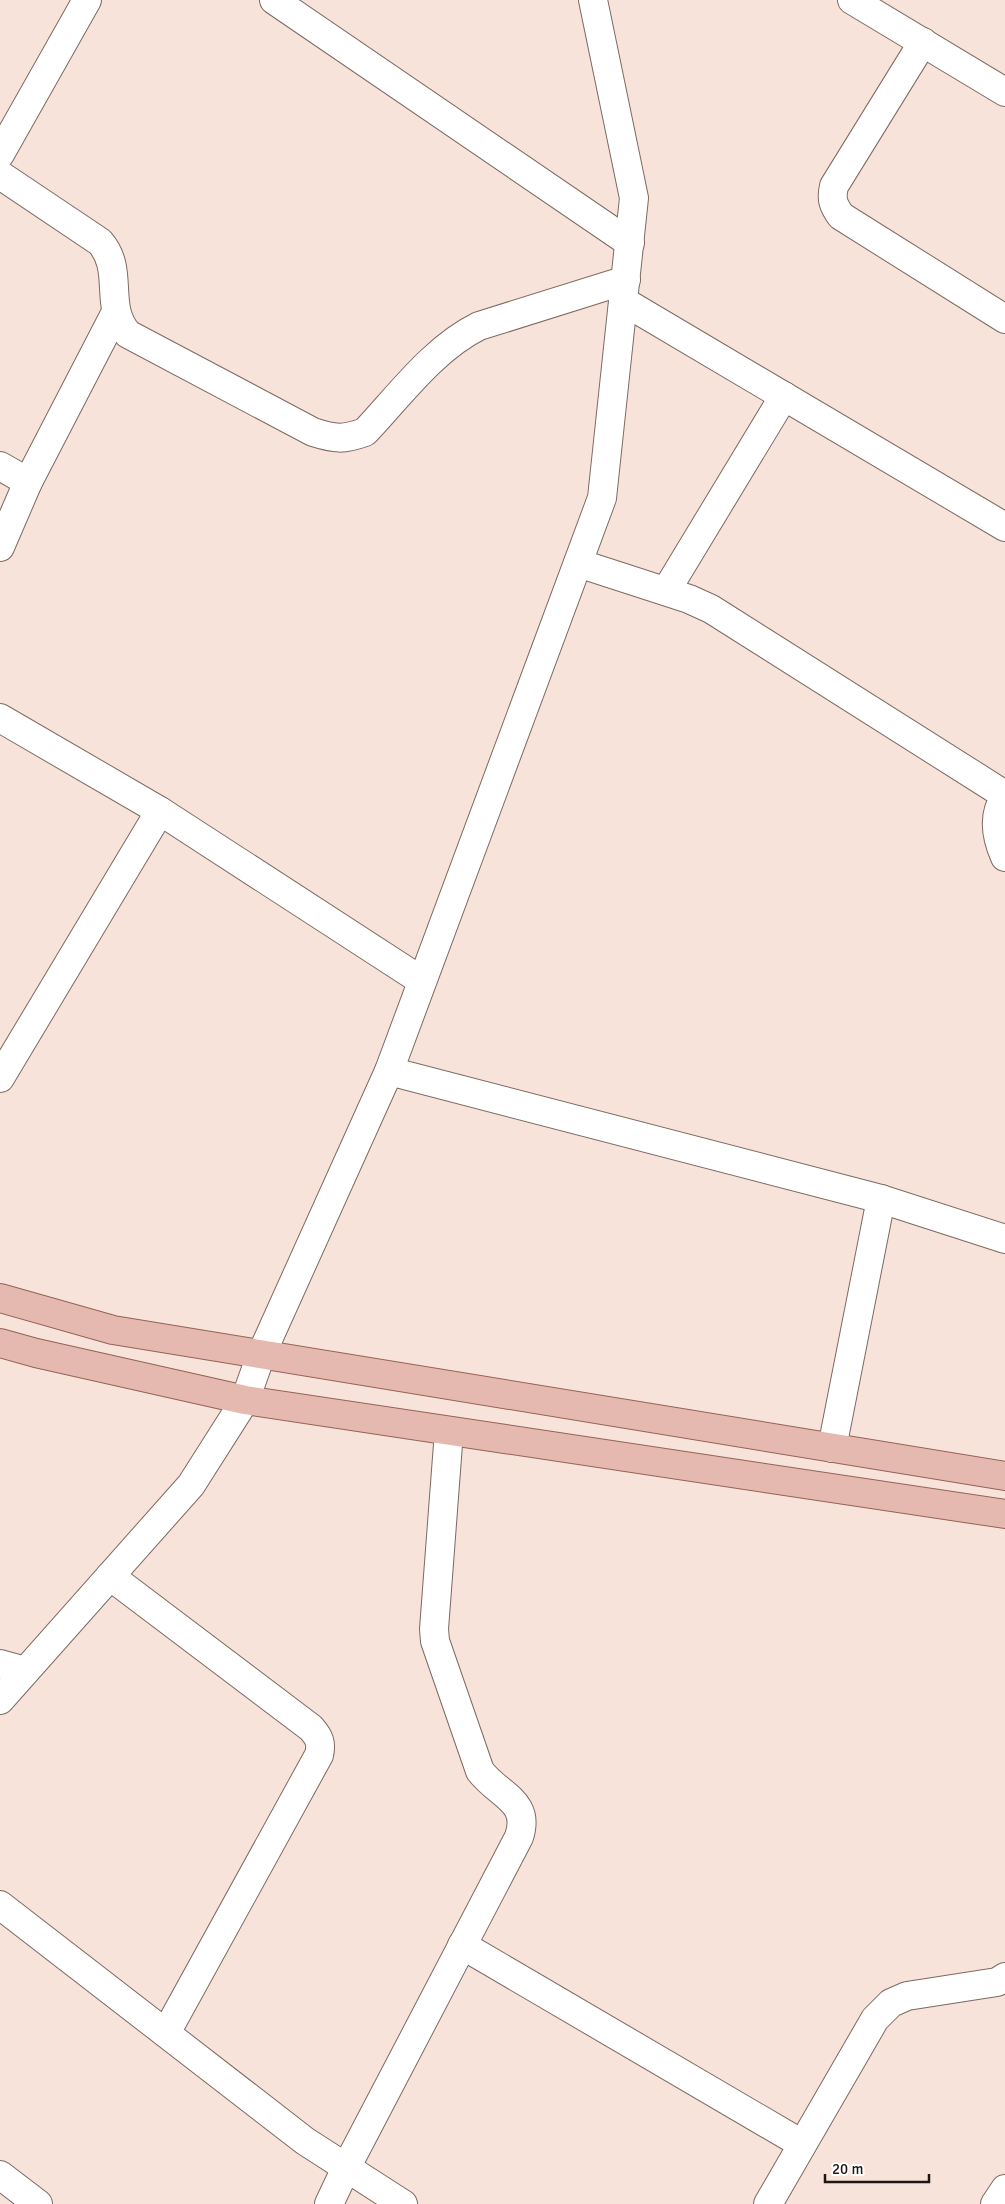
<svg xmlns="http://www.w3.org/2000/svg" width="1005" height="2204" font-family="Signika,sans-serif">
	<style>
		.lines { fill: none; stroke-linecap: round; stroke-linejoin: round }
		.minor-casing { stroke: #7c6a62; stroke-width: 30 }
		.tertiary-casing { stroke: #7c6a62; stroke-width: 30 }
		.primary-casing { stroke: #946256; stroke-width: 30 }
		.minor { stroke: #fff; stroke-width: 28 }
		.tertiary { stroke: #fff; stroke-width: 28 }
		.primary { stroke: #e5b9af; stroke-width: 28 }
	</style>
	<rect width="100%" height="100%" fill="#f8e3da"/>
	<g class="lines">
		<defs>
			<g id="minor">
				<polyline points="274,0 630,243"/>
				<polyline points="852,0 1005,92"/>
				<path d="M923,42L834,186C831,199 833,205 841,216L1005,319"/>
				<polyline points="0,154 87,0"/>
				<path d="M0,175L100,242C125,270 103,306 128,334L313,432C335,439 343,440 365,432C399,396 434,348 479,326L626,280"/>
				<polyline points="623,301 1005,527"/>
				<polyline points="28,482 116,312"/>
				<polyline points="578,563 689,599 711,609 1005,795"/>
				<polyline points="666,591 784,396"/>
				<path d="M1005,797C992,816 996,837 1005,857"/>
				<polyline points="389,1071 881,1199 1005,1239"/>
				<polyline points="0,1078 160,811"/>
				<polyline points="832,1448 881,1199"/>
				<path d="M110,1576L311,1728C319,1737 322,1743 319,1755L166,2033"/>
				<polyline points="0,1664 25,1671"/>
				<polyline points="0,1700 191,1485 245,1400"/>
				<polyline points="0,1905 305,2141 403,2204"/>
				<polyline points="462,1945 802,2144"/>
				<polyline points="0,2175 38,2204"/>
				<path d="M329,2204L346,2168L519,1837C531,1801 499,1796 480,1771L435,1641L434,1629L449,1431"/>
				<polyline points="768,2204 875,2019 891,2003 907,1996 997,1982 1005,1977"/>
				<polyline points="995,2204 1005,2189"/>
			</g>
			<g id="tertiary">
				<polyline points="0,466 28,482 0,547"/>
				<polyline points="0,718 160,811 422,981"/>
				<polyline points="245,1400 261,1355 389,1071 602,498 634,198 593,0"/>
			</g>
			<g id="primary">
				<polyline points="0,1298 113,1330 1005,1476"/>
				<polyline points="0,1343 36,1353 245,1400 1005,1514"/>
			</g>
		</defs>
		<use href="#minor" class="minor-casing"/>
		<use href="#tertiary" class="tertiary-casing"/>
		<use href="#primary" class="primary-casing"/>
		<use href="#minor" class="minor"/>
		<use href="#tertiary" class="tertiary"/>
		<use href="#primary" class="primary"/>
	</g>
	<path d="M825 2174v8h104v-8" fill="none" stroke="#1e1714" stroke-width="2.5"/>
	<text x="832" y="2174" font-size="15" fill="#1e1714" stroke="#ffffff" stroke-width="4" paint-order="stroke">20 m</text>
</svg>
